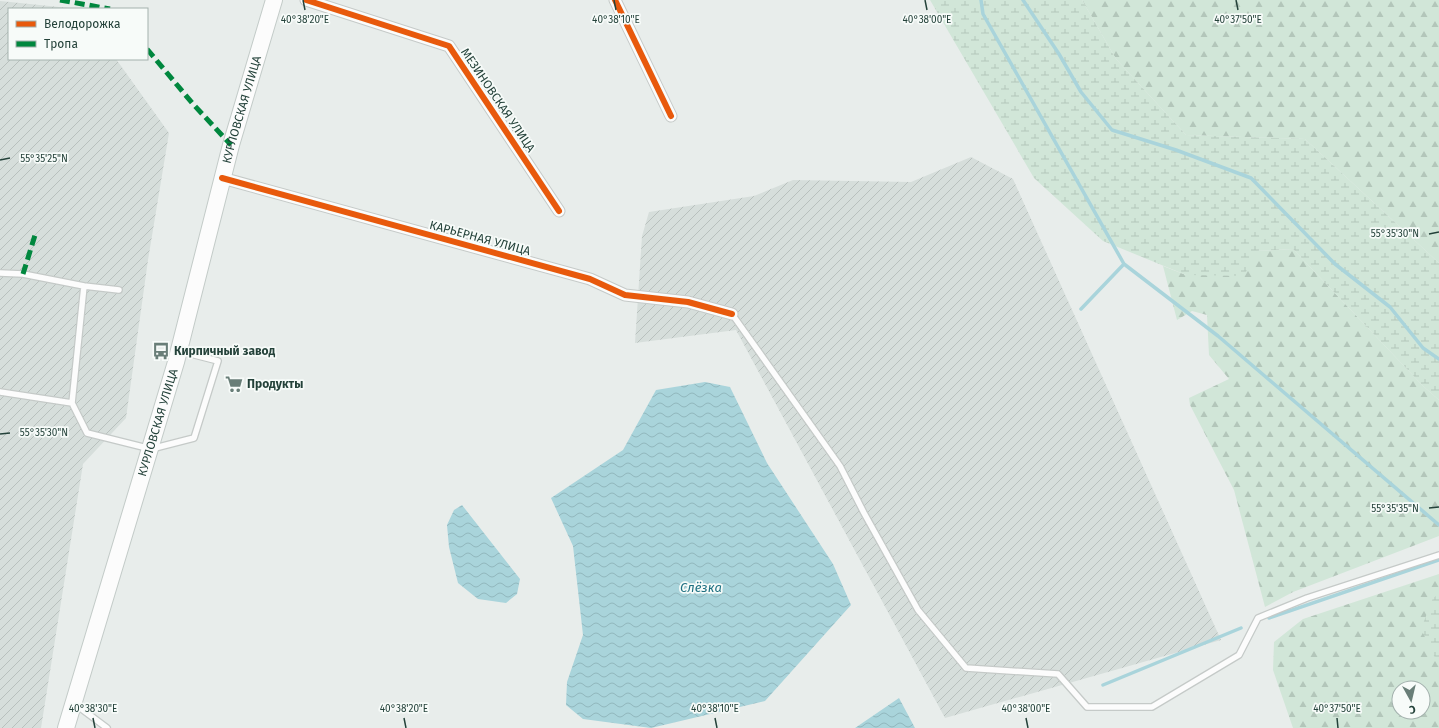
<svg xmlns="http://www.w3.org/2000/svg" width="1439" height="728" font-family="'Fira Sans',sans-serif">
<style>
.industrial{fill:url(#industrial-furrows)}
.forest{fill:url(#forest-firs);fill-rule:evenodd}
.wetland{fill:url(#wetland-marsh)}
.water{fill:url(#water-waves)}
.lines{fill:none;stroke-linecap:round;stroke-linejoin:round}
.stream{stroke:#a9d4db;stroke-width:3.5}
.lane-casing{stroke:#c5cac8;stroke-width:8}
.street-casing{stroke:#c5cac8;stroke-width:13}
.secondary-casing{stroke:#c3cbc8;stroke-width:18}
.lane{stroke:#fcfcfc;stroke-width:5.5}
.street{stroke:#fcfcfc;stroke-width:11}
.secondary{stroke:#fcfcfc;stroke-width:16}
.quiet{stroke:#00873e;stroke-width:5;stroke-dasharray:10 5;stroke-linecap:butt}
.cycleway-casing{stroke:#f7fbf9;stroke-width:8}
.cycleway{stroke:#e8590c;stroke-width:6}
.ticks{fill:none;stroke:#24423a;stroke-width:1.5}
.labels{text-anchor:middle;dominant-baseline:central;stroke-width:3.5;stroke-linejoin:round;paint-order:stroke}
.street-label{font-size:12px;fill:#24423a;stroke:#f7fbf9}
.poi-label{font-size:12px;font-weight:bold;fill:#24423a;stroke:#f7fbf9;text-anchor:start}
.water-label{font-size:13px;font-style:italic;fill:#1c6f80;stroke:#f7fbf9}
.ticks-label{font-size:10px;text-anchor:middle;fill:#24423a;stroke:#f7fbf9;stroke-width:3.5;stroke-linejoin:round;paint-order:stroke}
</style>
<defs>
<pattern id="industrial-furrows" width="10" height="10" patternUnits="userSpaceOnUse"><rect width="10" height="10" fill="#d6dedb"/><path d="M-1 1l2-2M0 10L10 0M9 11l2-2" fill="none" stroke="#b8c0bd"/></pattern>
<pattern id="forest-firs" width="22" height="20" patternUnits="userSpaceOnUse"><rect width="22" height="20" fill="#d1e6d8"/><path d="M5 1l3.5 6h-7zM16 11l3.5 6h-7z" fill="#b3c6ba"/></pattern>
<pattern id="wetland-marsh" width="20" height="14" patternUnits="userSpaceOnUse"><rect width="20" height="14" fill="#d1e6d8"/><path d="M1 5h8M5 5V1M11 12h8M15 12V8" fill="none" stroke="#b3c6ba"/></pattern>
<pattern id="water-waves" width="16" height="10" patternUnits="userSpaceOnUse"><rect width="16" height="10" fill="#a9d4db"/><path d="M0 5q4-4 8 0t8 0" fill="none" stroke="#91b7bd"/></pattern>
</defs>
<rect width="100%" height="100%" fill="#e8edeb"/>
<path class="industrial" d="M0 1 79 9H9V59H116L169 133 148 260 126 418 83 464 41 728H0Z
M971 157 1013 179 1221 640 945 718 736 330 635 343 642 236 649 212 754 196 793 180 911 182Z"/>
<path class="forest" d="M1082 0H1439V263L1305 139 1186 135 1116 59Z
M1293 249 1423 386 1439 400V536L1293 592 1265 607 1234 490 1190 405 1189 398 1229 379 1209 355 1207 315 1192 311 1177 320 1163 266 1186 275 1256 251Z
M1439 574V728H1293L1273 670 1274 642 1303 619ZM1399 688H1423V712H1399Z"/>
<path class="wetland" d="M930 0H1082L1116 59 1186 135 1305 139 1439 263V400L1423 386 1293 249 1256 251 1244 276 1186 275 1103 241 1034 178Z
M1439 594V666L1421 629 1433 598Z"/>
<path class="water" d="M705 382 730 387 767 463 833 564 851 605 765 701 651 728 583 719 566 705 567 682 583 635 573 546 551 498 623 450 656 390Z
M462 505 520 579 517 594 506 603 478 599 458 583 449 547 447 525 454 510Z
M899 698 915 728H855Z"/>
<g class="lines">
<path class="stream" d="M981 0 983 14 1124 264 1218 336 1439 525
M1023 0 1059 54 1081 92 1112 130 1176 150 1251 178 1335 264 1390 307 1423 348 1439 359
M1081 309 1124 264
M1269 618 1439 560
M1103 685 1241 628"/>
<g class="lane-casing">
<path id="lane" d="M0 273 23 274 84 286 72 403 87 433 151 449 194 438 218 361 179 351
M84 286 119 290
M732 314 840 466 864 513 918 610 966 668 1058 674 1087 707H1152L1239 655 1258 618 1307 598 1439 555
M0 392 72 403
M75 704 107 728"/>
</g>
<g class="street-casing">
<path id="street" d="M306 0 449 46 559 211
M615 0 671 116
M222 178 590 279 625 295 688 302 732 314"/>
</g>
<g class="secondary-casing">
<g id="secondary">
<path id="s1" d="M66 728 176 362 231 145 274 0"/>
</g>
</g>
<use href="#lane" class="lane"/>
<use href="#street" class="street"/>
<use href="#secondary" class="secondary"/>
<path class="quiet" d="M60 0 110 9
M147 49 193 104 231 145
M23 274 36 232"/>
<g class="cycleway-casing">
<path id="cycleway" d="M306 0 449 46 559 211
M615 0 671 116
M222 178 590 279 625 295 688 302 732 314"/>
</g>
<use href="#cycleway" class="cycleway"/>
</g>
<path class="ticks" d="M303 0 305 10M614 0 616 10M925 0 927 10M1236 0 1238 10M0 160 10 158M1429 234 1439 232M0 434 10 433M1429 508 1439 507M93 718 95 728M404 718 406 728M715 718 717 728M1026 718 1028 728M1337 718 1338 728"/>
<defs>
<g id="bus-bare" transform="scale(1.38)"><path d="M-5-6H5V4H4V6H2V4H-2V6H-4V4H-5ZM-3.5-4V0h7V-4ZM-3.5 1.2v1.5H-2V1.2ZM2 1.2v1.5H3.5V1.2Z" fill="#697e78" stroke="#f7fbf9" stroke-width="2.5" paint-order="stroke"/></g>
<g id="supermarket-bare" transform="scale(1.38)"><path d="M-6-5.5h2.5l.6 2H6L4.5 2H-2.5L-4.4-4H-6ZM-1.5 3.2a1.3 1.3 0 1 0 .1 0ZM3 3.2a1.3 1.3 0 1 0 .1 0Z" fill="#697e78" stroke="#f7fbf9" stroke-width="2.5" paint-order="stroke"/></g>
</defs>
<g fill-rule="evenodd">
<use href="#bus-bare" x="161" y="351"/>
<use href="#supermarket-bare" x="234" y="384"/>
</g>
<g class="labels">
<g class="street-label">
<text transform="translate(498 100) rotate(56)">МЕЗИНОВСКАЯ УЛИЦА</text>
<text stroke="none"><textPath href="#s1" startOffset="643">КУРЛОВСКАЯ УЛИЦА</textPath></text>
<text transform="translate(480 238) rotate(15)">КАРЬЕРНАЯ УЛИЦА</text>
<text stroke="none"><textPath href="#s1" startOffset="319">КУРЛОВСКАЯ УЛИЦА</textPath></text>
</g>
<g class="poi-label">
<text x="174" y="351">Кирпичный завод</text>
<text x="247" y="384">Продукты</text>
</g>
<g class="water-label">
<text x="701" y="587">Слёзка</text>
</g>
</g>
<g class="ticks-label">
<text x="305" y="23">40°38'20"E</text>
<text x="616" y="23">40°38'10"E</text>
<text x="927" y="23">40°38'00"E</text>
<text x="1238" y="23">40°37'50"E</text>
<text x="44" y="162">55°35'25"N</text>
<text x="1395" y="237">55°35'30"N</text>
<text x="44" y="436">55°35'30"N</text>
<text x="1395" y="512">55°35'35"N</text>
<text x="93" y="712">40°38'30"E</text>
<text x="404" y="712">40°38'20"E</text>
<text x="715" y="712">40°38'10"E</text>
<text x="1026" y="712">40°38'00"E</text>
<text x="1337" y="712">40°37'50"E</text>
</g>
<rect x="8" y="8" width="140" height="52" fill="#f7fbf9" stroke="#a3b1ad"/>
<rect x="16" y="21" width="20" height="6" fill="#e8590c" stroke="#a3b1ad"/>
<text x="44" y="28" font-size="12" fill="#24423a">Велодорожка</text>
<rect x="16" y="41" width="20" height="6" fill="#00873e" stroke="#a3b1ad"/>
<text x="44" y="48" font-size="12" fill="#24423a">Тропа</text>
<g transform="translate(1411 700) rotate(172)"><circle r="19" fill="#f7fbf9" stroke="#a3b1ad"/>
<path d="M0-3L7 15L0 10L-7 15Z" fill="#697e78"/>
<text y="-6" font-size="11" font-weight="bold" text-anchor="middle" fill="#24423a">С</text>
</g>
</svg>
